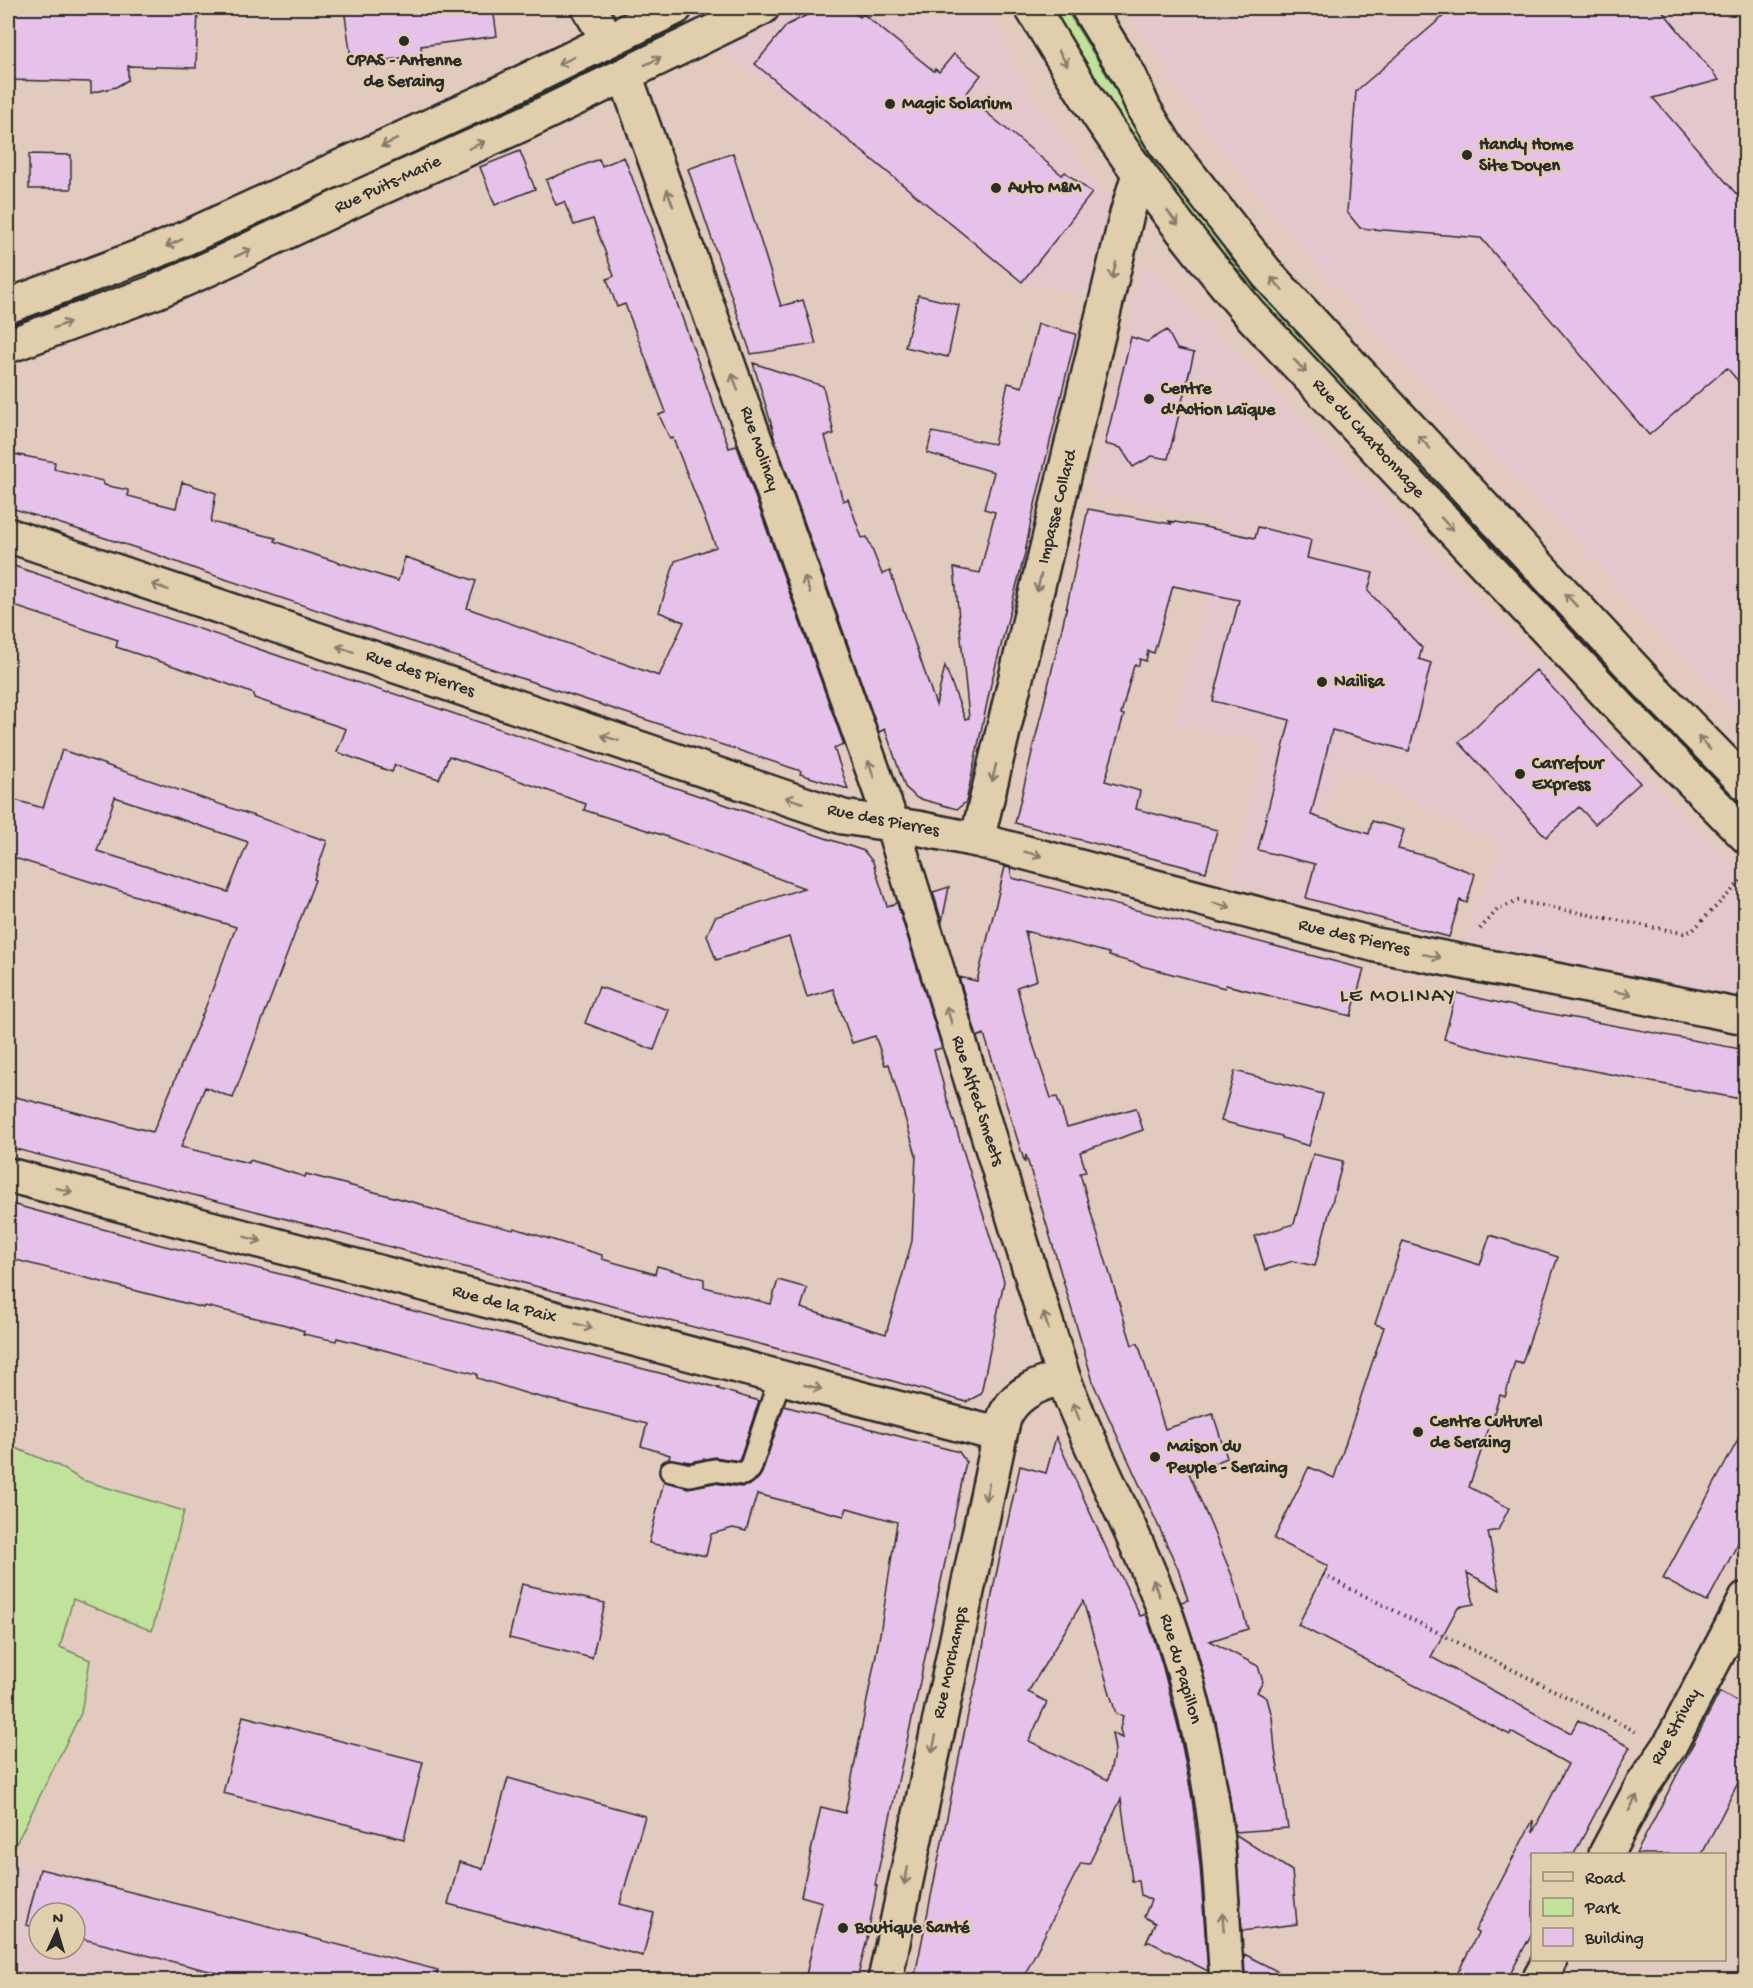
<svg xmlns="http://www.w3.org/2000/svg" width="1753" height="1988" font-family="'Gochi Hand',sans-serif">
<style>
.built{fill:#e3c7cc;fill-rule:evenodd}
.green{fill:#c1e29b;stroke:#768663;stroke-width:1.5}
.building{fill:#e6c1ea;stroke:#2b2b2b;stroke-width:1.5;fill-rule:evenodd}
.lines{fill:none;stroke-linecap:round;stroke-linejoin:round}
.service-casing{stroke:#2b2b2b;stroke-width:26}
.minor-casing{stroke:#2b2b2b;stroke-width:38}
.tertiary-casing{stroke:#2b2b2b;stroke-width:38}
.secondary-casing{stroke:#2b2b2b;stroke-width:38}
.path{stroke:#2b2b2b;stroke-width:4;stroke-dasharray:1.5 4.5;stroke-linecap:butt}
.service{stroke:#e0ceac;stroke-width:21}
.minor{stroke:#e0ceac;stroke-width:33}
.tertiary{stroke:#e0ceac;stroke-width:33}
.secondary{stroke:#e0ceac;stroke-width:33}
.oneway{stroke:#867c6c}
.poi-dot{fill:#2b2b2b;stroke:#e0ceac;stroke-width:2}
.labels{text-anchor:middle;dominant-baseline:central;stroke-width:4.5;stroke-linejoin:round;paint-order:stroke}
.poi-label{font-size:18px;font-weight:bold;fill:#2b2b2b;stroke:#e0ceac;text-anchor:start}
.street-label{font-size:18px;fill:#2b2b2b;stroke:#e0ceac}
.quarter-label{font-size:21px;letter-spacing:1.5px;fill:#2b2b2b;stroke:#e0ceac}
</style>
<rect width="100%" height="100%" fill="#e2cabf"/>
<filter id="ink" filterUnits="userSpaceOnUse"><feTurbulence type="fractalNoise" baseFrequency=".0167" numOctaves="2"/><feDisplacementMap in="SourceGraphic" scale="12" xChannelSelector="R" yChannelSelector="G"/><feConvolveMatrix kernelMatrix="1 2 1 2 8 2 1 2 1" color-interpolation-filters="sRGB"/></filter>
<g filter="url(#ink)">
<path class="built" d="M787 8H977L991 18 1008 40 1003 43 1035 99 1117 209 1096 297 1019 283 714 42Z
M1126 8H1745V722L1311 261 1205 129Z
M1144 260 1278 393 1567 691 1673 804 1745 876V1005L1460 949 1502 844 1463 830 1369 775 1337 767 1303 908 1232 880 1265 744 1173 724 1226 524 1089 490Z
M8 1861 40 1869 477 1980H8ZM39 1913H75V1949H39Z"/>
<path class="green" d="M1065 8 1129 111 1519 561 1507 572 1278 327 1189 220 1051 16Z
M1620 669 1745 799V822L1608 680Z
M8 1445 57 1465 82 1480 184 1511 152 1631 73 1599 60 1647 90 1660 81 1713 8 1860Z"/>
<path class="building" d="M8 8H198L196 68 128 66V80L116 87 91 93V82L8 80Z
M344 8H493L497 36 421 46 422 55 352 65Z
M826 8H847L860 17 863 14 934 71 935 69 939 72 954 54 981 75 966 94 970 97 969 98 1062 175 1065 172 1092 193 1022 282 755 64 787 25 809 14 823 12Z
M1453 8H1660L1719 80 1653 98 1746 205V390L1727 368 1649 435 1481 238 1360 228 1347 212 1356 91Z
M520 151 535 189 495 205 480 167Z
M733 153 781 306 803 300 816 344 751 354 688 169Z
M29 154 71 155V189H29Z
M624 157 653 231H651L729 448 737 446 844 745 834 748 848 789 800 774 801 771 481 665 201 571 155 554 8 507V453L55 462 54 469 103 481 104 485 128 490V496L176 508 182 482 216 493 211 522 276 538 275 541 296 549 398 581 405 557 476 581 467 608 659 676 684 622 659 612 675 561 716 547 673 438 670 439 659 415 666 412 625 304 617 307 607 279 614 276 593 219 574 225 564 202 556 205 546 180 599 159 602 166Z
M918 295 959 305 948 357 905 347Z
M1038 324 1076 334 1031 521 1025 553 991 684 966 802 957 809 917 798 905 787 885 729 879 732 773 434 774 433 753 363 823 386 834 434 825 436 843 501 848 499 862 538 867 537 882 574 890 571 936 705 945 666 965 719 969 718 954 568 980 573 995 512 984 509 994 472 927 453 932 432 994 444 1008 383 1022 387Z
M1167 330 1177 349 1194 353 1168 459 1152 456 1133 467 1121 448 1105 444 1131 337 1147 342Z
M1088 509 1171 524 1169 521 1205 527 1255 538 1258 527 1311 540 1307 558 1373 573 1368 591 1422 648 1419 659 1431 663 1409 751 1332 730 1311 815 1369 834 1372 821 1404 830 1398 849 1430 857 1475 874 1467 903 1460 900 1449 937 1306 898 1315 864 1258 850 1290 720 1213 701 1239 600 1173 586 1154 653 1148 651 1146 661 1140 659 1139 665H1134L1121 714 1124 715 1105 781 1140 791 1136 809 1217 830 1206 872 1015 823 1062 628Z
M8 564 388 693 389 692 440 709 864 851 873 862 887 906 897 903 942 1048 934 1050 947 1099 1004 1281 981 1394 966 1402 798 1354 531 1285 317 1227 8 1147V1095L153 1132 206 1006 236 927 8 856V798L43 808 62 750 327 841 314 879 315 880 233 1098 205 1087 181 1147 249 1163 250 1160 305 1177 306 1174 424 1205 425 1207 453 1215 513 1230 514 1228 602 1255V1259L655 1274 657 1266 704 1279V1287L771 1304 778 1280 807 1288 801 1308 886 1334 912 1241 916 1155 889 1064 885 1065 875 1036 852 1043 833 989 807 997 789 937 716 960 707 935 715 917 804 888 662 835 584 810 586 804 449 756 439 779 395 765 392 772 337 752 346 729 254 698V694L225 683 116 647 118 640 8 604ZM115 797 248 842 228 892 97 851Z
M1536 670 1640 783 1595 824 1579 807 1546 837 1459 742Z
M1005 867 1010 868 1012 878 1364 969 1351 1016 1226 985 1225 988 1138 965V964L1109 956V953L1025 931 1037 980 1017 987 1029 1032 1051 1098 1057 1097 1067 1127 1136 1108 1143 1130 1080 1152 1086 1172 1080 1173 1093 1220 1132 1345 1138 1343 1165 1429 1213 1414 1227 1458 1189 1473 1233 1578 1248 1629 1210 1641 1258 1666 1263 1682 1257 1692 1267 1698 1272 1717 1275 1750 1288 1828 1235 1832 1229 1792 1216 1722 1198 1653 1181 1602 1188 1600 1178 1569 1094 1385 1026 1155 1025 1163 984 1034 977 1037 959 977 977 981Z
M949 887 942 922 933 892Z
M599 987 669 1010 654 1050 585 1023Z
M1456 993 1531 1010 1746 1050V1100L1489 1051 1444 1039Z
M1235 1071 1323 1094 1309 1146 1282 1138V1136L1221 1121Z
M1313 1154 1343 1161 1315 1266 1293 1261 1265 1270 1255 1236 1294 1224Z
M8 1203 161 1245 317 1283 390 1305 719 1388 718 1389 759 1401 739 1461 715 1457 690 1462 669 1459 670 1455 641 1446 647 1424 528 1394 477 1378V1374L337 1338 336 1341 303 1334 304 1331 286 1325 205 1306 204 1308 8 1258Z
M1490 1235 1558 1257 1522 1363 1515 1361 1505 1397 1500 1395 1469 1487 1509 1508 1498 1530 1488 1532 1500 1590 1467 1573 1474 1604 1458 1607 1431 1657 1571 1733 1578 1720 1630 1747 1574 1854H1533V1931L1507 1980H1454L1478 1933 1475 1931 1533 1820V1832L1568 1764 1511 1732 1510 1735 1298 1625 1328 1566 1274 1539 1309 1467 1334 1478 1384 1327 1375 1324 1403 1241 1480 1265Z
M784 1406 959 1452 966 1462 915 1705 875 1885 877 1886 867 1939 857 1980H805L822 1902 801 1896 821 1807 845 1813 880 1634 897 1522 847 1508 844 1516 757 1494 746 1531 733 1528 711 1534 706 1556 649 1543 664 1481 688 1488 714 1483 741 1487 750 1485 758 1479 762 1473Z
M1746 1425V1528L1707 1602 1663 1579Z
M1056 1437 1112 1561 1122 1578 1140 1616 1146 1614 1162 1664 1179 1730 1192 1798 1200 1866 1208 1971 1150 1942 1146 1943 1155 1923 1144 1917 1151 1900 1141 1895 1139 1881H1132L1121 1799 1089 1864 1081 1863 1022 1980H914L968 1714 979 1671 994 1584 1020 1466 1046 1473ZM1083 1601 1116 1714 1123 1716 1120 1729 1122 1738 1112 1733 1115 1750 1108 1780 1029 1741 1047 1702 1028 1692Z
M522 1584 605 1603 592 1658 509 1638Z
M1720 1692 1746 1707V1767L1702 1854H1636Z
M243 1716 423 1762 404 1839 223 1793Z
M508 1778 645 1816 620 1904 654 1913 643 1956 448 1904 459 1862 483 1869Z
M1235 1834 1292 1871 1297 1924 1242 1931Z
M40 1869 438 1970 436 1980H245L75 1937V1913H39V1928L26 1925Z
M1244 1954 1294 1980H1245Z"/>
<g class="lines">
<g class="service-casing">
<path id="service" d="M671 1471 690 1475 714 1470 743 1474 750 1469 780 1378"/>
</g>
<g class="minor-casing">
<path id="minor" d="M589 8 608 40
M625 75 892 824 1063 1377C1093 1458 1136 1533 1166 1615 1186 1672 1201 1734 1211 1795 1221 1856 1222 1919 1227 1980
M8 535 843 817 917 828 977 840 1376 945 1746 1017
M977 840 1127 214 1139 174
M8 1175 1000 1435
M1606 1854 1642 1786 1669 1747 1746 1599
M885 1980 1000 1435C1002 1428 1003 1418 1007 1412 1019 1391 1041 1384 1063 1377
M1539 1980 1550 1960"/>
</g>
<g class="tertiary-casing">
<path id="tertiary" d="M8 306 166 247 482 102 675 8
M8 346 155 292 208 269 360 197 525 123 762 8"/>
</g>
<g class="secondary-casing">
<path id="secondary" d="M1032 8C1056 47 1079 87 1105 125 1150 191 1199 253 1250 314L1627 715 1746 836
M1088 8 1129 75 1144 109 1165 144 1268 275 1647 683 1746 784"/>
</g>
<path class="path" d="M988 8 997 13
M797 15 810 8
M1480 929 1498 909 1518 901 1683 933 1692 931 1746 876
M1323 1575 1637 1732"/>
<use href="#service" class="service"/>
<use href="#minor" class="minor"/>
<use href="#tertiary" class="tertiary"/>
<use href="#secondary" class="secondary"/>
</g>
<defs><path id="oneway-shaft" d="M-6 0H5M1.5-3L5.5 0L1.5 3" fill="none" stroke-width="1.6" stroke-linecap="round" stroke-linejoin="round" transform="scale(1.5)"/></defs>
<g class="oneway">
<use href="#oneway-shaft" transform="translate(1063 58) rotate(59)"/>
<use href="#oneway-shaft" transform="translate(566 61) rotate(154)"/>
<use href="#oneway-shaft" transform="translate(653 61) rotate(-26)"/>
<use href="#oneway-shaft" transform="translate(389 143) rotate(155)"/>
<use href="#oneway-shaft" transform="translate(477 145) rotate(-24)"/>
<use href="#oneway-shaft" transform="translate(670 198) rotate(-110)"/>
<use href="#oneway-shaft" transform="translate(1173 218) rotate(52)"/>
<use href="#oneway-shaft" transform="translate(174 243) rotate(156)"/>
<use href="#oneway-shaft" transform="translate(243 253) rotate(-25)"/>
<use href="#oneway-shaft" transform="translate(1114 271) rotate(103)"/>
<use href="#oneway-shaft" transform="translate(1277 284) rotate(-132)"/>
<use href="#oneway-shaft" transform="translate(62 325) rotate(-21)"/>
<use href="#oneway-shaft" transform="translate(1300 366) rotate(47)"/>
<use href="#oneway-shaft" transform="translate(735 382) rotate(-109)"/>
<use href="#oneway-shaft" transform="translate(1424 442) rotate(-133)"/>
<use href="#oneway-shaft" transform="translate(1447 524) rotate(47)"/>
<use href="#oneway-shaft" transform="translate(1039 583) rotate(103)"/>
<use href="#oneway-shaft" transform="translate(807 585) rotate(-110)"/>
<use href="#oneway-shaft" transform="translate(160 587) rotate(-161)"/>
<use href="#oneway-shaft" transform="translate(1571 600) rotate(-133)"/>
<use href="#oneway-shaft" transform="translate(345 649) rotate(-161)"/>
<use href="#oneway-shaft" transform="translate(610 738) rotate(-161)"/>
<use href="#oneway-shaft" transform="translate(1704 743) rotate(-133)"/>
<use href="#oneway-shaft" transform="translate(871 769) rotate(-109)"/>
<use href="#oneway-shaft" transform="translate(994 773) rotate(103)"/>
<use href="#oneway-shaft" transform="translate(794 800) rotate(-162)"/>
<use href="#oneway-shaft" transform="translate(1033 854) rotate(15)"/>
<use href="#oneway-shaft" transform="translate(1222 905) rotate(15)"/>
<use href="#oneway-shaft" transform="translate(1432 956) rotate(12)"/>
<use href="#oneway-shaft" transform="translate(1623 993) rotate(11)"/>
<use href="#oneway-shaft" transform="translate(949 1015) rotate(-107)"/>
<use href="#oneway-shaft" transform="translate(64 1190) rotate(15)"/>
<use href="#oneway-shaft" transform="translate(253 1239) rotate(15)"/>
<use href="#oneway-shaft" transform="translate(1046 1321) rotate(-107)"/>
<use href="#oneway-shaft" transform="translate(584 1326) rotate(15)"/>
<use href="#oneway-shaft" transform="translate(813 1387) rotate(14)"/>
<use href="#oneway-shaft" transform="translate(1076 1411) rotate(-111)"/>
<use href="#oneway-shaft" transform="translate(987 1492) rotate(102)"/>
<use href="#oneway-shaft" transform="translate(1156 1588) rotate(-110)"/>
<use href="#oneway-shaft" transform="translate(934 1744) rotate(102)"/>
<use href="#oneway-shaft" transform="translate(1633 1803) rotate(-62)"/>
<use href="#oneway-shaft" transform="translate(906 1876) rotate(102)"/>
<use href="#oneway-shaft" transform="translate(1223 1922) rotate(-95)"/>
</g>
</g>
<g class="poi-dot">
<circle cx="404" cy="41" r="6"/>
<circle cx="890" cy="104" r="6"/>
<circle cx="1467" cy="155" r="6"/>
<circle cx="996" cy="188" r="6"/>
<circle cx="1149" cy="399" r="6"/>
<circle cx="1322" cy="682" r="6"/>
<circle cx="1520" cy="774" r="6"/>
<circle cx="1418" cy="1432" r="6"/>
<circle cx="1155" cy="1457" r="6"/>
<circle cx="843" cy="1928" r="6"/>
</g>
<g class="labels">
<g class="poi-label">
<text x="404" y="61" text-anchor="middle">CPAS - Antenne<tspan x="404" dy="21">de Seraing</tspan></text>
<text x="902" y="104">Magic Solarium</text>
<text x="1479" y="145">Handy Home<tspan x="1479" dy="21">Site Doyen</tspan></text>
<text x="1008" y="188">Auto M&amp;M</text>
<text x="1161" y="389">Centre<tspan x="1161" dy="21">d'Action Laïque</tspan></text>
<text x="1334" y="682">Nailisa</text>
<text x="1532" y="764">Carrefour<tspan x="1532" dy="21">Express</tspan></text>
<text x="1430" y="1422">Centre Culturel<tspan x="1430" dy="21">de Seraing</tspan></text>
<text x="1167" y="1447">Maison du<tspan x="1167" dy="21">Peuple - Seraing</tspan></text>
<text x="855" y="1928">Boutique Santé</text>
</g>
<g class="street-label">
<text transform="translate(388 185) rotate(-25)">Rue Puits-Marie</text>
<text transform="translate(1368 439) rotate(47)">Rue du Charbonnage</text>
<text transform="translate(759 449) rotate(71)">Rue Molinay</text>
<text transform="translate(1058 507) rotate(-76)">Impasse Collard</text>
<text transform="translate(420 674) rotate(19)">Rue des Pierres</text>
<text transform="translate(883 821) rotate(11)">Rue des Pierres</text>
<text transform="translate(1354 938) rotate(13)">Rue des Pierres</text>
<text transform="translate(977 1101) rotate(72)">Rue Alfred Smeets</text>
<text transform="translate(504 1305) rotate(15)">Rue de la Paix</text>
<text transform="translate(951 1663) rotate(-78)">Rue Morchamps</text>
<text transform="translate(1180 1669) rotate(74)">Rue du Papillon</text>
<text transform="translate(1676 1727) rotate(-61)">Rue Strivay</text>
</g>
<g class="quarter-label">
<text x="1398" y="997">LE MOLINAY</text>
</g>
</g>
<rect width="1753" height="1988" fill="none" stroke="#e0ceac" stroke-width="30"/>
<rect x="15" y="15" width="1723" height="1958" fill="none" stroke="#2b2b2b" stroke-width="2" filter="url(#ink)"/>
<rect x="1531" y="1853" width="195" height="108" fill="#e0ceac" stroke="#988d78" stroke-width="1.5"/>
<rect x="1543" y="1872" width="30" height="9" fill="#e0ceac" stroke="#988d78" stroke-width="1.5"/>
<text x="1585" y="1883" font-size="18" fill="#2b2b2b">Road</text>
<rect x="1543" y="1898" width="30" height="18" fill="#c1e29b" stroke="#988d78" stroke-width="1.5"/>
<text x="1585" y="1913" font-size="18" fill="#2b2b2b">Park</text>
<rect x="1543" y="1928" width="30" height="18" fill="#e6c1ea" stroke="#988d78" stroke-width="1.5"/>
<text x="1585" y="1943" font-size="18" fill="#2b2b2b">Building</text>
<g transform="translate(57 1931) rotate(4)"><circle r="28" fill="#e0ceac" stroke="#988d78" stroke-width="1.5"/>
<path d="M0-4.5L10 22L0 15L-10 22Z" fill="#2b2b2b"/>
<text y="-9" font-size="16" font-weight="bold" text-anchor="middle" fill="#2b2b2b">N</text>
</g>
</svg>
